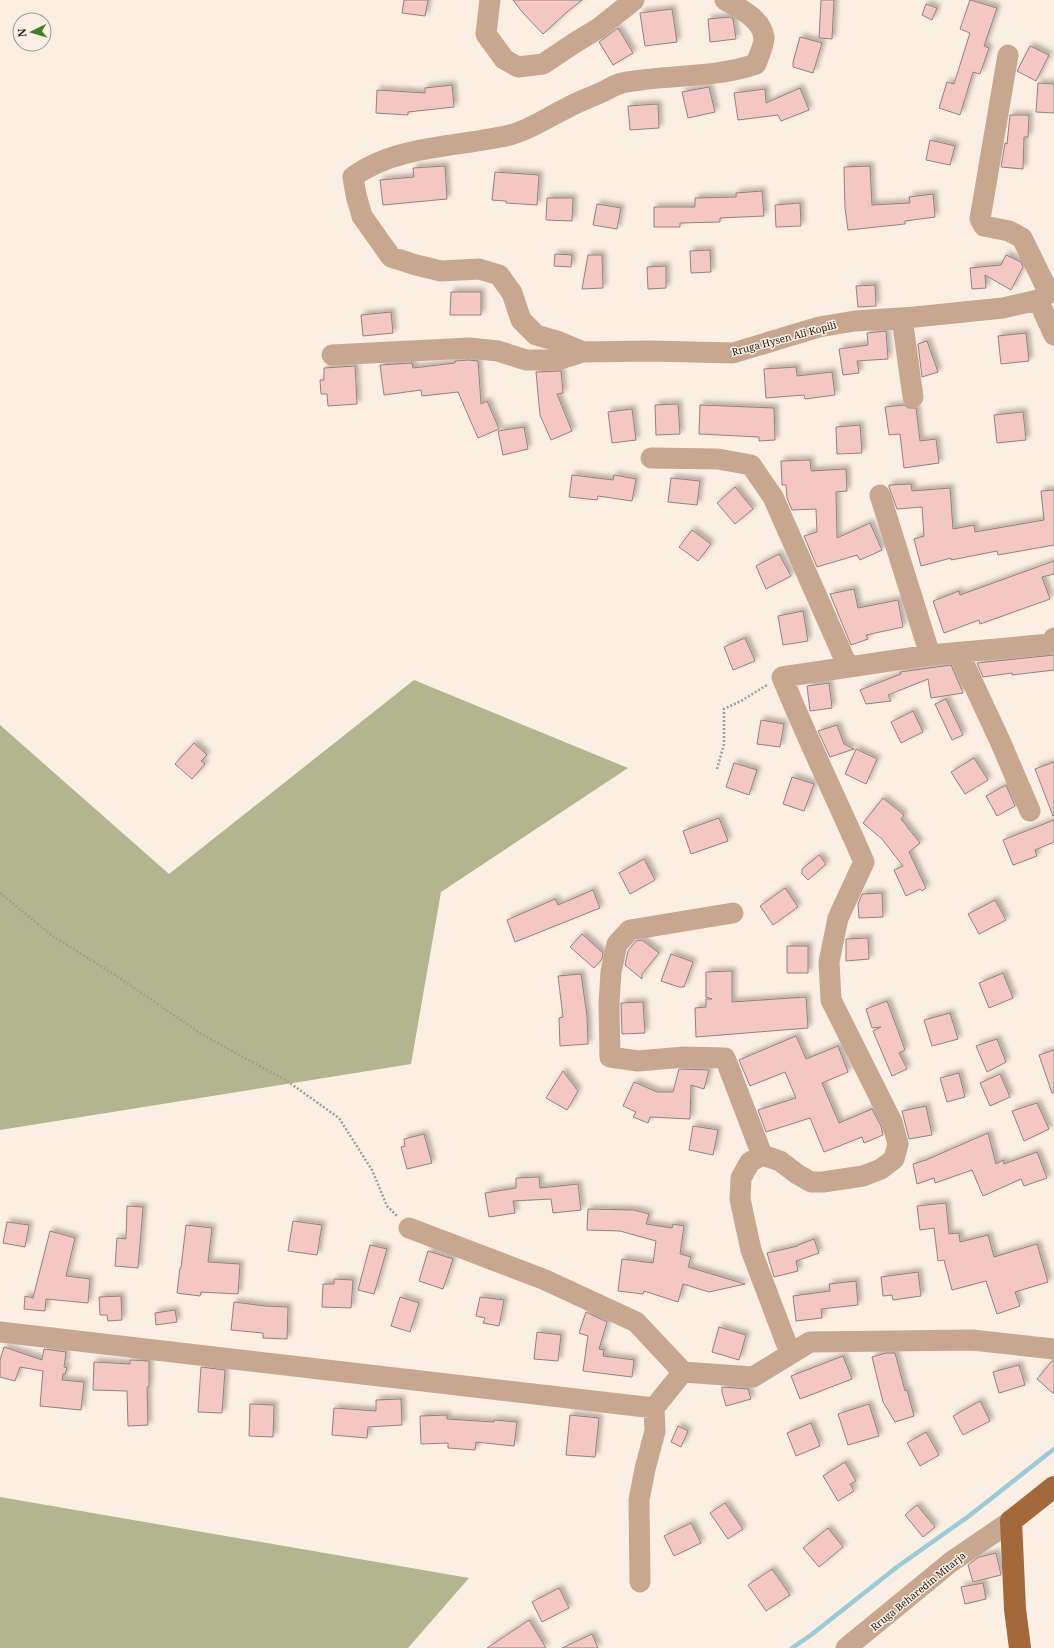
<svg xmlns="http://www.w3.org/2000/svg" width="1054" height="1648" font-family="'Noto Serif',serif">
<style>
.forest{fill:#b3b58e}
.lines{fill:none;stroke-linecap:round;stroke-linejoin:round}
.stream{stroke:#9bcad8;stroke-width:4.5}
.building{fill:#f5c7c3;stroke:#938280;filter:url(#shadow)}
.path{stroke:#a59b93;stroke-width:2.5;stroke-dasharray:2 2;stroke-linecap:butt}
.minor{stroke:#c8a790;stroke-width:21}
.major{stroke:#a3693b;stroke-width:22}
.labels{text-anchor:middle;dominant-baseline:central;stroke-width:3;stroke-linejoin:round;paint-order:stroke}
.street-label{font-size:10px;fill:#201c18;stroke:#fbeee3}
</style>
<defs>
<filter id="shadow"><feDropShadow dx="3.5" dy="-3.5" stdDeviation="2" flood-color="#0004"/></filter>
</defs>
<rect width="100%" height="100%" fill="#fbeee3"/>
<path class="forest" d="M414 680 628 768 441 892 411 1064 0 1130V725L169 874Z
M0 1497 469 1578 408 1648H0Z"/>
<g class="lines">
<path class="stream" d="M792 1648 811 1635 897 1567 969 1516 1054 1449"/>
</g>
<path class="building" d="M404 0H428L425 16 402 13Z
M513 0H582L567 12 543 34 523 13Z
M821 0H834L832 39 819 38Z
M970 0 997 8 984 46 989 48 980 74 973 72 960 115 939 108 947 82 954 84 970 33 960 29Z
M926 4 937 8 932 20 922 15Z
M672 9 677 42 645 46 640 13Z
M730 17 733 19 736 39 710 42 708 19Z
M618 28 633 53 613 65 599 42Z
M800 37 822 43 813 73 793 67V62Z
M1030 46 1049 55 1036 81 1017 71Z
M1038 83 1054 84V113L1036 112Z
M452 85 454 107 408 112V115L376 113 377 90 425 93V88Z
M709 87 715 112 688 118 682 92Z
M800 88 809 110 781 121 778 115 738 120 734 93 765 89 766 103Z
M658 104 659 128 630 130 628 106Z
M1010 115H1029L1028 137H1024L1023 169 1001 167 1005 143 1007 144Z
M930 140 955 146 950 165 926 160Z
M445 166 447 199 383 205 380 180 414 177 413 168Z
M870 166 872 205 910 203 909 197 933 194 935 217 905 221V224L848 230 845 208 844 167Z
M495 172 539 175 537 205 506 203V201L492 200Z
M762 191 764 216 720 218V222L680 223V227H654V207H695V198L736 197V193Z
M547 198H573L572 221 546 220Z
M800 203 801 226 776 227 775 205Z
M597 204 621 208 617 229 593 225Z
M710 250 711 272 691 273 690 251Z
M555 254 572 255 571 267 554 266Z
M588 255H602L603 288 582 289Z
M1006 255 1021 262 1023 267 1011 290 985 275 986 288 972 289 970 268 1001 265Z
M666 266V288L648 289 647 267Z
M875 285 876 306 858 307 856 286Z
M451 292H481V315H450Z
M391 312 393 333 363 336 361 315Z
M886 331 888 359 857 361 859 373 843 375 839 349 868 345 867 333Z
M1026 333 1029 361 1001 364 998 336Z
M927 341 938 372 922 377 918 344Z
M469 360 478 361 481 404 487 401 499 429 478 438 458 392 422 396 421 390 384 395 380 365 412 363 413 368 455 363V361Z
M355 366 357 404 328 406 327 394H321L320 380H324V368Z
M796 367 797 376 832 372 835 395 805 399 804 395 766 398 764 369Z
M561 371 563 393 557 394 572 431 551 440 540 415 536 372Z
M678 404 680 434 656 435 655 405Z
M700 405 774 408 775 440 759 441V437L699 434Z
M904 405 909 408H916L920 441 936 439 939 463 904 468 900 434 889 435 885 407Z
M632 409 636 440 612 443 608 412Z
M1023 412 1026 440 997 443 994 415Z
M860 425 862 453 837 454 836 427Z
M524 427 528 449 503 455 498 431Z
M810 460 811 471 846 469 847 491 836 492 837 538 870 523 882 550 860 560 857 555 817 567 804 536 817 532 816 509 792 510 787 498 786 485H782L781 461Z
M572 475 613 480 614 475 636 479 632 501 598 496 597 500 569 497Z
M671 478 700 481 697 505 668 502Z
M911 484 912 491 950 488 953 529 974 525 975 532 1044 520 1041 491 1054 490V545L998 555 997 551 951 560V558L921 566 914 539 924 536 922 507 897 509 889 487V485Z
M735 487 753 509 735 524 717 503Z
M692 530 711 544 698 561 679 547Z
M779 554 791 576 766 589 756 566Z
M1054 561V574L1042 577 1050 599 980 624 979 620 944 633 933 601 959 591 960 595Z
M854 589 858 608 898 600 903 627 866 635 868 639 851 645 830 594Z
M803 611 808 641 783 645 778 616Z
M745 638 755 661 733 670 724 647Z
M1054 655V670L1012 675V673L983 677 977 663Z
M951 665 963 693 931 698 928 679 888 695 891 701 866 704 860 690 901 674 900 672Z
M829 683 832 708 810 711 807 686Z
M946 699 963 735 952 740 935 704Z
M913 711 923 732 901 743 891 722Z
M761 720 784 724 780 747 757 744Z
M837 725 844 744 854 749 830 757 818 731Z
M194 743 207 755 201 761 205 764 192 779 175 764Z
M856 749 877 759 866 784 845 774Z
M974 758 988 780 965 794 951 772Z
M1054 762V815L1053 816 1035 769Z
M734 763 757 770 749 795 726 787Z
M792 777 814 784 804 811 783 804Z
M1006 785 1015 806 997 816 986 796Z
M883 798 904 815 901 819 920 843 909 852 926 888 922 891 920 889 906 896 894 870 903 866 882 839 863 823Z
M719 818 728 841 691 854 683 831Z
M1054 820V842L1035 850 1037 856 1013 865 1003 840Z
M819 855 826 864 808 880 802 874V869Z
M644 859 655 880 630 894 619 873Z
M785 888 798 907 773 925 760 906Z
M593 890 600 908 515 942 507 920 555 899 558 905Z
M882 893 883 917 859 918 858 904 862 894Z
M995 900 1006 920 979 934 968 914Z
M582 934 603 953 602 959 594 968 570 947Z
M868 938 869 959 846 961V939Z
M642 940 659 953 642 974V979L625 965 628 951 636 941Z
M787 946H808V973H787Z
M671 954 693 962 684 987H679L661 981Z
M732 971V1002L806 997 808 1028 696 1037 695 1008 706 1007V999H712L706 997V972Z
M1003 973 1013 998 989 1008 979 983Z
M581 974 587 1016 588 1044 560 1046 559 1018 563 1017 558 976Z
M887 1001 905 1050 899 1053 907 1069 892 1076 873 1031 881 1027 872 1028 866 1009Z
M643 1002 645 1033 622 1034 621 1003Z
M950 1013 958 1039 932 1046 924 1020Z
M796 1036 806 1059 838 1046 848 1072 822 1083 839 1123 872 1109 881 1126 883 1135 864 1143 862 1137 824 1152 810 1118 766 1132 758 1110 796 1098 785 1072 750 1086 739 1060Z
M997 1039 1006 1062 987 1072 976 1046Z
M1054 1050V1093H1052L1039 1055Z
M679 1069 709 1070 704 1089 691 1085 690 1119 650 1117 648 1123 633 1117 636 1112 623 1106 634 1082 657 1092H673Z
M563 1071 578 1091 567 1110 546 1098Z
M959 1073 965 1097 947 1102 940 1078Z
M1000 1074 1010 1097 990 1106 980 1083Z
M1037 1103 1049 1129 1024 1141 1012 1111Z
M926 1106 932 1135 909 1139 902 1111Z
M693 1126 718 1130 713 1155 689 1150Z
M988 1133 996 1164 1003 1160 1004 1164 1037 1152 1047 1178 1024 1186 1021 1179 983 1196 972 1170 935 1183 934 1178 917 1184 913 1164 926 1160Z
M424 1134 432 1163 407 1169 401 1147 405 1146 404 1139Z
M539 1177 540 1188 578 1184 581 1210 553 1213 551 1199 513 1201 515 1213 489 1217 485 1193 516 1188V1178Z
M946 1203 949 1234 959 1233 960 1242 988 1235 994 1257 1037 1244 1048 1282 1015 1292 1020 1306 997 1314 986 1281 952 1290 944 1260 938 1261 934 1228 920 1230 917 1206Z
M127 1206 143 1207 138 1268 115 1266 117 1238 126 1239Z
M588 1209 634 1210 649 1214 646 1224 672 1228 673 1224 684 1226 680 1254 691 1257 688 1267 745 1284 709 1292 683 1284 678 1302 644 1291 643 1294 618 1291 622 1259 653 1263 656 1241 620 1231 587 1230Z
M293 1221 322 1225 317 1255 288 1251Z
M7 1222 29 1225 25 1247 3 1243Z
M186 1225 212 1228 208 1262 240 1264 238 1294 201 1292 200 1296 177 1293 180 1268H181Z
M50 1231 75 1238 66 1276 90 1279 88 1303 46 1299 45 1311 24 1309 25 1296 33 1298Z
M814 1239 819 1253 796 1261 798 1271 774 1277 767 1253 798 1246V1245Z
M370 1245 387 1249 374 1294 358 1290Z
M428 1251 453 1259 443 1289 419 1281Z
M918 1272 921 1296 893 1300 892 1295 883 1296 881 1277Z
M334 1279 353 1280 351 1308 322 1307 323 1284H334Z
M856 1281 858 1305 821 1309 822 1318 796 1321 793 1296 830 1291 829 1284Z
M121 1296 122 1320 108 1321 107 1315H100L99 1297Z
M400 1297 419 1303 410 1332 391 1326Z
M480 1297 504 1300 499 1326 483 1323 485 1318 476 1316Z
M234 1302 265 1306 288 1307 287 1339 263 1338V1333L231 1330Z
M175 1310 177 1322 156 1325 155 1313Z
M586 1312 607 1322 599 1349 604 1350 603 1356 634 1360 632 1377 583 1371 588 1336 579 1333Z
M719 1327 746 1335 739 1360 712 1352Z
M537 1332 561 1335 558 1361 534 1359Z
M4 1347 42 1360 44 1349 66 1352 64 1367 67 1368 65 1374H63L62 1380 84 1382 81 1410 40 1406 43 1371 20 1367 15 1381 0 1377V1360Z
M886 1353H895L905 1391 907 1390 914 1416 895 1422 883 1402 872 1357Z
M843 1356 852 1379 800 1399 791 1376Z
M130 1360 149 1361V1387H147L148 1425 128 1426 127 1391 93 1390 94 1362 130 1364Z
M1052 1361H1054V1394L1037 1379Z
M1019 1365 1025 1385 999 1393 993 1372Z
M201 1367 225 1370 222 1413 198 1412Z
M722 1387 748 1389 751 1399 726 1406 722 1392Z
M401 1399 402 1425 368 1427 367 1438 332 1435 334 1408 376 1411V1400Z
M980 1401 990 1421 963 1435 953 1416Z
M250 1404 274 1405 273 1437 249 1436Z
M869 1404 879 1436 848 1445 838 1414Z
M447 1415V1419L494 1422V1420L517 1422 514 1446 476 1442 475 1450 448 1448V1443L421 1444 420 1416Z
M570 1415 599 1418 595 1457 566 1455Z
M811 1423 820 1446 796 1456 787 1433Z
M678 1426 688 1431 681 1447 671 1442Z
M926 1432 939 1455 920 1466 907 1443Z
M845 1462 856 1481 850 1484 854 1491 838 1501 823 1476Z
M725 1503 743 1529 728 1539 710 1513Z
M917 1505 935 1527 923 1537 905 1515Z
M691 1523 701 1543 674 1556 664 1536Z
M828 1528 843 1547 819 1567 803 1548Z
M996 1553 1001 1575 973 1582 968 1565 979 1557Z
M772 1569 790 1595 766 1611 748 1585Z
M983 1583 986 1599 965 1604 961 1587Z
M559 1588 569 1608 542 1622 532 1602Z
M529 1620 546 1648H487Z
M592 1634 598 1648H562Z"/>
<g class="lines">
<path class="path" d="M717 769 724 744V709L741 701 767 685
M0 893 54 937 115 975 203 1035 287 1081 339 1118 372 1170 387 1206 397 1216"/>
<path class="minor" d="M490 0 486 34 504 59 518 67 543 64 576 42 599 28 634 0
M1008 55 980 219 984 226 1009 231 1022 238 1049 293
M1038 300 1054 335
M902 318 913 397
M583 352 557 341 536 335 521 320 512 293 499 275 479 269 441 271 416 265 391 257 362 216 356 195 353 177C395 145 460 147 510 135 530 130 548 117 567 108 577 102 589 98 600 93 607 90 614 85 622 83 666 74 713 79 756 64 758 58 765 43 764 37 761 18 740 9 725 0
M332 355 469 348 498 351 526 360H557L583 352 651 351 733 353 819 327 855 321 915 317 1003 308 1038 300 1049 293 1054 292
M651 458 718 459 751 465 773 497 848 667
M880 495 930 655
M959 653 1000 741 1030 811
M733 913 630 930 617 944 611 972 609 1003 610 1057 638 1061 684 1057 725 1058 762 1155
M409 1228 543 1279 636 1322 683 1372
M0 1332 654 1408
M790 1353 751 1250 740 1199 741 1178 750 1162 762 1155 780 1161 797 1174 811 1182H823L863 1176 881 1169 894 1159 898 1144 892 1122 831 1000 829 962 838 918 864 862C837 800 807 739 782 677L930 655 1050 644 1054 638
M640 1582 639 1500 645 1469 655 1431 654 1408 683 1372 753 1377 810 1342 972 1340 1054 1349
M846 1648 951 1562 1011 1521"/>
<path class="major" d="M1020 1648 1015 1609 1011 1521 1054 1487"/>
</g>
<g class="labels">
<g class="street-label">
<text transform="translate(784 338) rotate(-15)">Rruga Hysen Ali Kopili</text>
<text transform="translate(918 1591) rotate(-39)">Rruga Beharedin Mitarja</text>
</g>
</g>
<g transform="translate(32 32) rotate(265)"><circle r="19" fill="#fbeee3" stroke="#a39a92"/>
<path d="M0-3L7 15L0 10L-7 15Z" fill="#3f8225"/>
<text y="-6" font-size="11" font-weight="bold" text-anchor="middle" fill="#201c18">N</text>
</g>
</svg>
